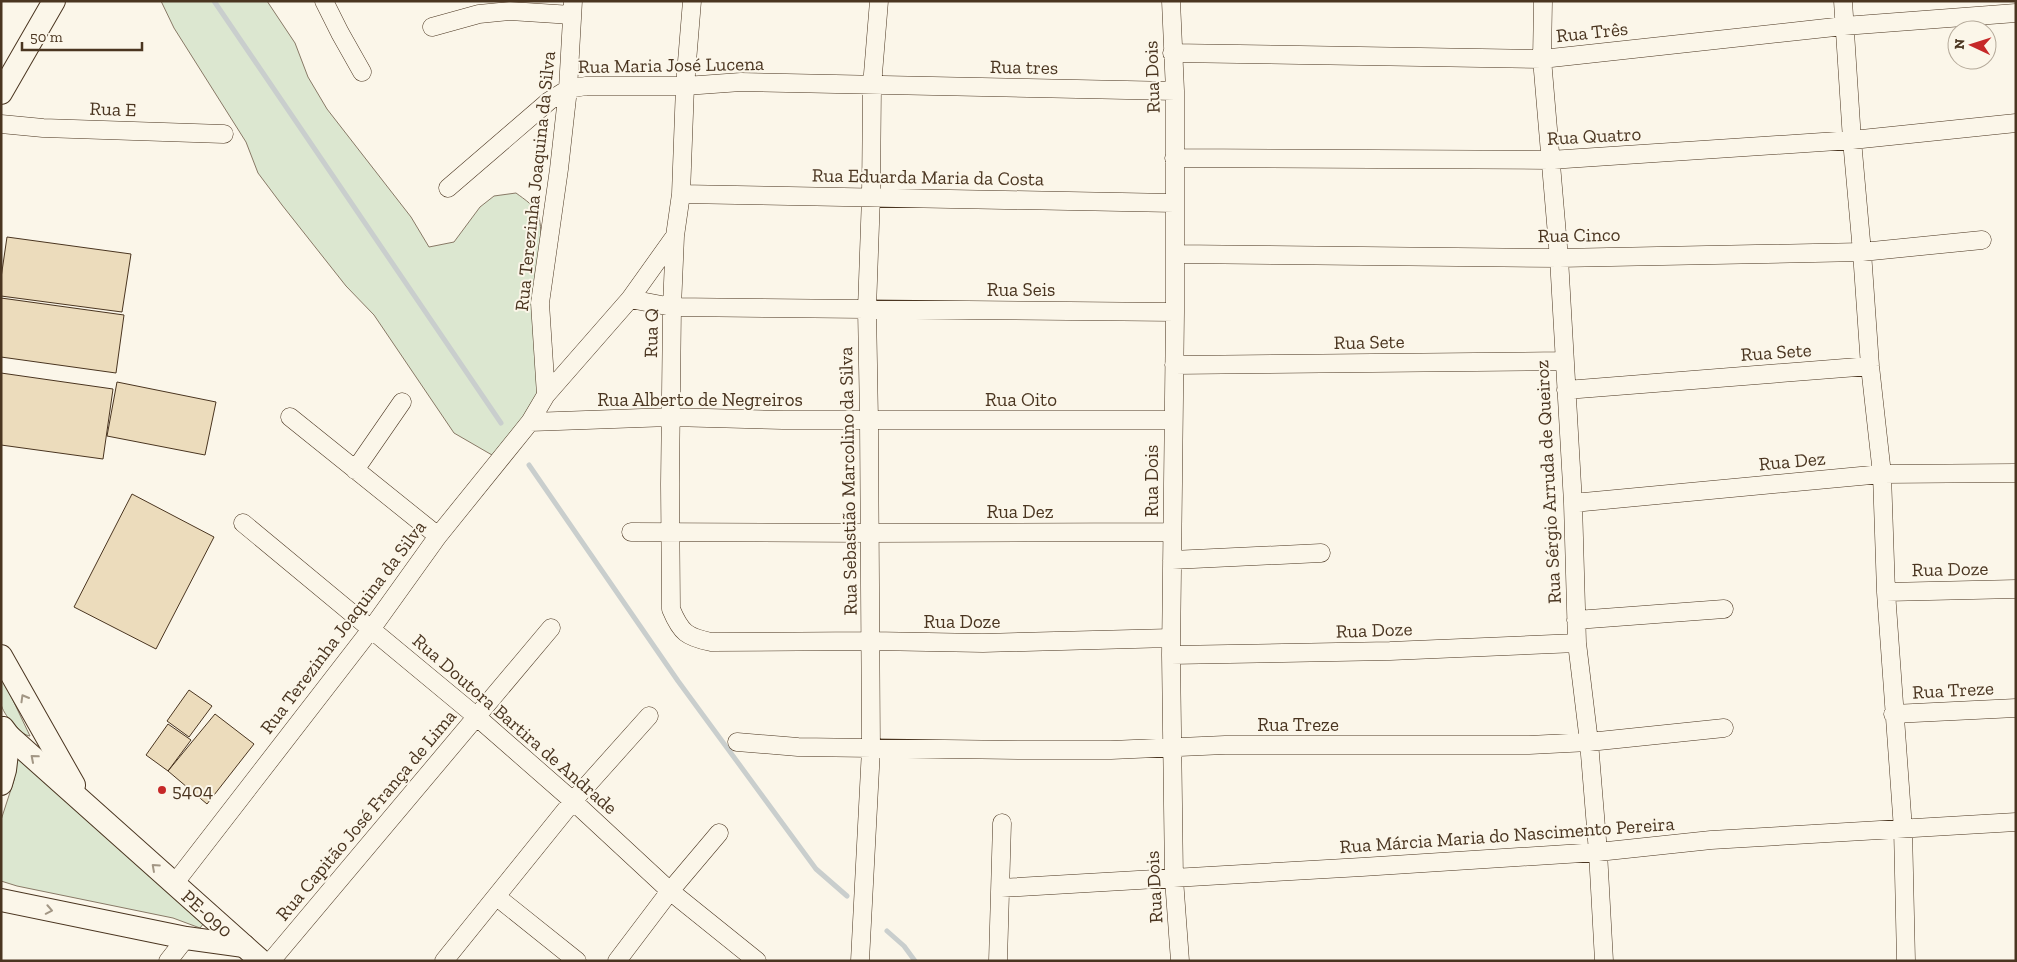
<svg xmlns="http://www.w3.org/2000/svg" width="2017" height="962" font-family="'Zilla Slab',serif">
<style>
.green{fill:#dce7d0;stroke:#887966}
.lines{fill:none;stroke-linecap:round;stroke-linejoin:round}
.stream{stroke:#c9cecd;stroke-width:5}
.building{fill:#ecdcbc;stroke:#4a3520}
.minor-casing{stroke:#4a3520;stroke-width:19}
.major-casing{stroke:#4a3520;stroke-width:24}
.minor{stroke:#fbf6e9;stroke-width:18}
.major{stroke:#fbf6e9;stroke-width:22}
.oneway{stroke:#a29684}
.poi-dot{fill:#c62828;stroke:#fbf6e9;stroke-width:2}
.labels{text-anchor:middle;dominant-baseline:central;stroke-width:4;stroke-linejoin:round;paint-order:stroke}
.street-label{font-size:19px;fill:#4a3520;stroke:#fbf6e9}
.poi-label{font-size:19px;fill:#4a3520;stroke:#fbf6e9;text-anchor:start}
</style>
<rect width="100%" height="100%" fill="#fbf6e9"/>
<path class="green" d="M161 1H267L295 43 308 77 327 109 411 217 429 247 454 242 480 207 494 196 516 193C524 199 537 207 539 217 545 240 543 387 534 406 524 426 507 440 492 455L454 433 374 315 346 286 282 205 258 173 246 142 174 28Z
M1 675 30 736C20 735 3 714 1 704 0 695 1 684 1 675Z
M16 753 204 923 200 928 173 918 17 886 1 881V820L14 780Z"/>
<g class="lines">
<path class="stream" d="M214 1 501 423
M529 465 678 681 816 869 847 896
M887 931 904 946 915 961"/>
</g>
<path class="building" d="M7 237 131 254 122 312 1 296V278Z
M1 298 124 315 116 373 1 357Z
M1 373 113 389 103 459 1 445Z
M117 382 216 402 205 455 107 436Z
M132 494 214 537 156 649 74 607Z
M189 690 212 706 189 737 167 721Z
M215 714 254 744 207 804 168 771Z
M168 724 191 740 168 771 146 755Z"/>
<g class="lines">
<g class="minor-casing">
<path id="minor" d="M324 1 340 33 362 72
M692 1 685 86 681 194 675 236 672 307 670 484 671 609C681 633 687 637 711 642L872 641 983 643 1171 638
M1171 1 1175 91V312L1171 655 1174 879 1180 961
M1543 1 1542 59 1559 258 1573 503 1577 643 1589 742 1598 852 1604 961
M1843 1 1852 140 1862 252 1870 366 1882 474 1886 592 1903 829 1906 961
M432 27 479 14 510 11 572 15
M1172 53 1542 59 1844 26 2016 13
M1 124 43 128 224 134
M1174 158 1550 160 1852 140 2016 123
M448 188 549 101 568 89 586 86H685L741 82 1175 91
M681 194 1174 203
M1175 254 1559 258 1862 252 1982 240
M630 299 672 307 1175 312
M1174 365 1564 361
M1566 390 1870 366
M546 395 540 303 559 169 568 89 573 1
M290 417 438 536
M530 422 670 417 783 420H1173
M355 470 402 402
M1573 503 1882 474 2016 473
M243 523 477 717 573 801 670 891 757 961
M631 532 869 533 1172 532
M1172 560 1321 553
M1886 592 2016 589
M1576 620 1724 609
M1171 655 1390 651 1577 643
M1893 714 2016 708
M737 742 798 747 1023 750H1111L1225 745H1529L1589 742 1724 728
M174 884 372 628 438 536 530 422 546 395 630 299 675 236
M1001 888 1362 867 1598 852 1711 840 2016 822
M497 897 577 961
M168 961 186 938
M271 961 551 628
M444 961 573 801 649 716
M617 961 670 891 719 833
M860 961 871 749 869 420 867 309 871 196 872 86 879 1
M998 961 1002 823"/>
</g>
<g class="major-casing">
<g id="major">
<path d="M1 93 54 1"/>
<path d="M1 656 74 785"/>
<path id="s1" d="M9 736 261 961"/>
<path d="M1 784 5 770 9 736 3 728"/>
<path d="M1 900 186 938 244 946"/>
</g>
</g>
<use href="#minor" class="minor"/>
<use href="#major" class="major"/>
</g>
<defs><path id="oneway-chevron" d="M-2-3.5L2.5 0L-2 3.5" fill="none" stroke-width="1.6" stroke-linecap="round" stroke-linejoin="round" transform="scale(1.25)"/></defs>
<g class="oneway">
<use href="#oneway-chevron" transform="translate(24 698) rotate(-120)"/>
<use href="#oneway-chevron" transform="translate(34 758) rotate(-139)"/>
<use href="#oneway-chevron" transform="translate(155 867) rotate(-138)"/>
<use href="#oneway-chevron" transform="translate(49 910) rotate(11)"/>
</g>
<circle class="poi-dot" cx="162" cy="790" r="5"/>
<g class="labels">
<g class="street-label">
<text transform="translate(1592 32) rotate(-6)">Rua Três</text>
<text transform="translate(671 65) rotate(-1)">Rua Maria José Lucena</text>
<text transform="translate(1024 67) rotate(1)">Rua tres</text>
<text transform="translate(1152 77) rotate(-92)">Rua Dois</text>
<text transform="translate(113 109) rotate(2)">Rua E</text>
<text transform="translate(1594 136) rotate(-3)">Rua Quatro</text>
<text transform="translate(928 177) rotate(1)">Rua Eduarda Maria da Costa</text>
<text transform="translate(535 181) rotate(-84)">Rua Terezinha Joaquina da Silva</text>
<text transform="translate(1579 235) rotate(-1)">Rua Cinco</text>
<text x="1021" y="289">Rua Seis</text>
<text transform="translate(651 333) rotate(-89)">Rua Q</text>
<text transform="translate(1369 342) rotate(-1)">Rua Sete</text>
<text transform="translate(1776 352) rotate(-4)">Rua Sete</text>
<text x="700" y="399">Rua Alberto de Negreiros</text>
<text x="1021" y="399">Rua Oito</text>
<text transform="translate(1792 461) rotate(-5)">Rua Dez</text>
<text transform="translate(848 481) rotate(-91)">Rua Sebastião Marcolino da Silva</text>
<text transform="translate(1151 481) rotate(-90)">Rua Dois</text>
<text transform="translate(1548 482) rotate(-93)">Rua Sérgio Arruda de Queiroz</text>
<text x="1020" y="511">Rua Dez</text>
<text transform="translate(1950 569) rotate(-1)">Rua Doze</text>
<text x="962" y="621">Rua Doze</text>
<text transform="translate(343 627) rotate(-53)">Rua Terezinha Joaquina da Silva</text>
<text transform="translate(1374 630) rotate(-2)">Rua Doze</text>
<text transform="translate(1953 690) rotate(-3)">Rua Treze</text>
<text transform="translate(515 724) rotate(41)">Rua Doutora Bartira de Andrade</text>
<text x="1298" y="724">Rua Treze</text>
<text transform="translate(366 815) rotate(-50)">Rua Capitão José França de Lima</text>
<text transform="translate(1507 835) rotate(-4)">Rua Márcia Maria do Nascimento Pereira</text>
<text transform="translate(1154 887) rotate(-93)">Rua Dois</text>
<text stroke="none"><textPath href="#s1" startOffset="266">PE-090</textPath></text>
</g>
<g class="poi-label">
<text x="172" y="790">5404</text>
</g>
</g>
<rect width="2017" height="962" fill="none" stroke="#4a3520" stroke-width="5"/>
<g transform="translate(1972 45) rotate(274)"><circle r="24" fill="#fbf6e9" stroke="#b4a999"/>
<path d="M0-4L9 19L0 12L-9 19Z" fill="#c62828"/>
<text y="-8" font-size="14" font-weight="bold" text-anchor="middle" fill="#4a3520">N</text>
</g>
<path d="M22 42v8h120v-8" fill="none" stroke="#4a3520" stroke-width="2.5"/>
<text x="30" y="42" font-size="15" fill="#4a3520" stroke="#fbf6e9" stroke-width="4" paint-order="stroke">50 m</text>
</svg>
